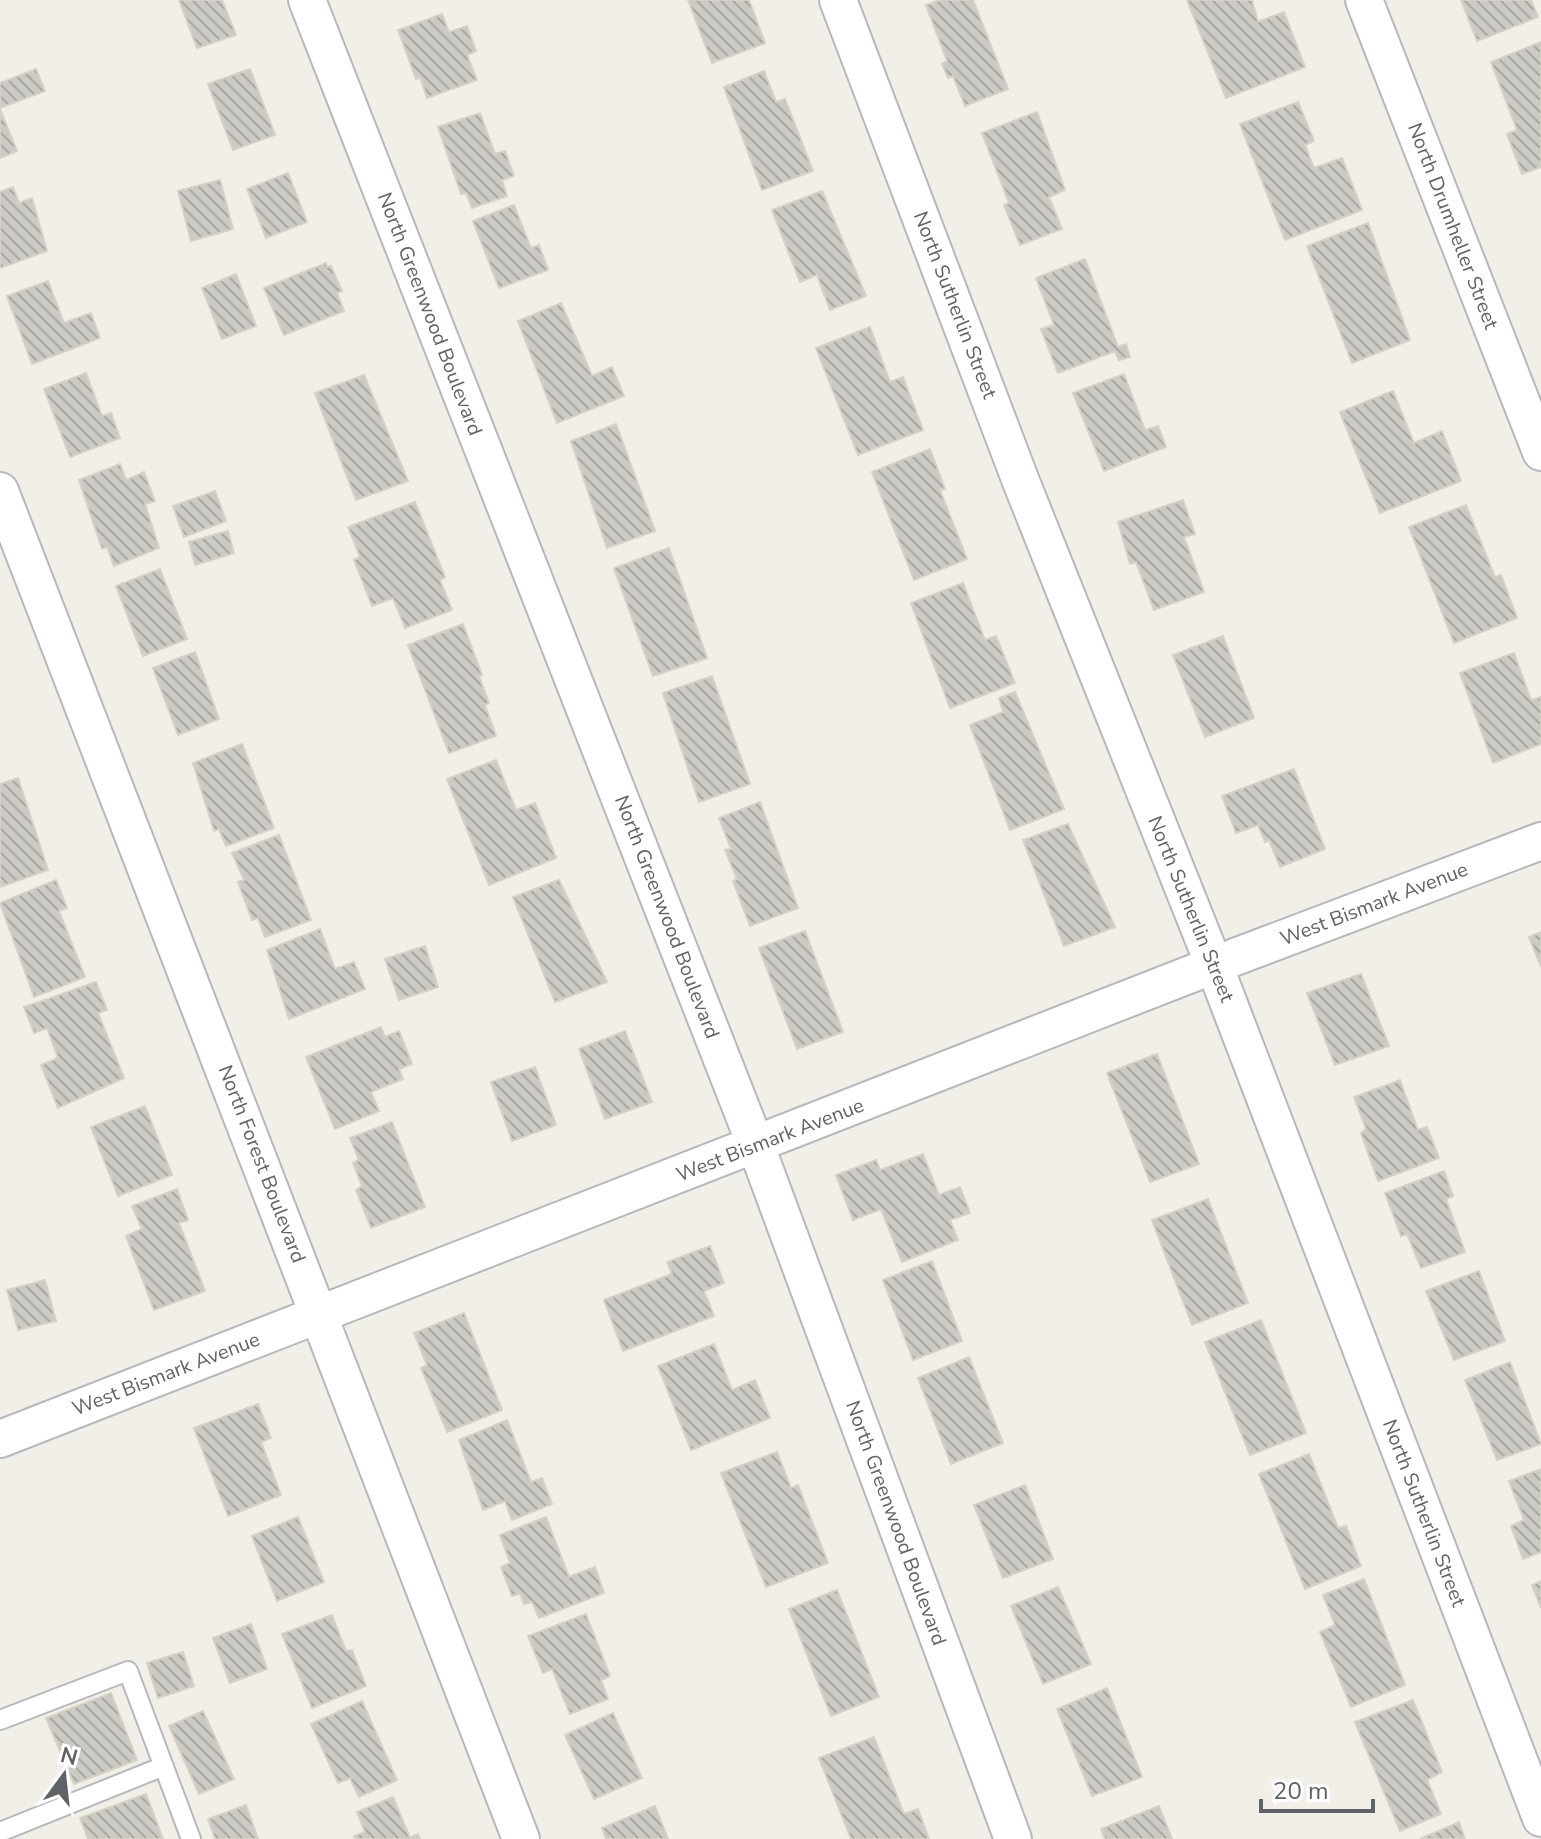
<svg xmlns="http://www.w3.org/2000/svg" width="1541" height="1839" font-family="'Nunito Sans',sans-serif">
<style>
.building{fill:url(#building-back-hatch);stroke:#d6d1c6;stroke-width:2}
.lines{fill:none;stroke-linecap:round;stroke-linejoin:round}
.service-casing{stroke:#b5b8bc;stroke-width:22}
.minor-casing{stroke:#b5b8bc;stroke-width:40}
.service{stroke:#fff;stroke-width:18}
.minor{stroke:#fff;stroke-width:36}
.labels{text-anchor:middle;dominant-baseline:central;stroke-width:6;stroke-linejoin:round;paint-order:stroke}
.street-label{font-size:20px;fill:#5f6368;stroke:#fff}
</style>
<defs>
<pattern id="building-back-hatch" width="6" height="6" patternUnits="userSpaceOnUse" patternTransform="scale(2)"><rect width="6" height="6" fill="#cccac5"/><path d="M-1 5l2 2M0 0l6 6M5-1l2 2" fill="none" stroke="#a9a8a4"/></pattern>
</defs>
<rect width="100%" height="100%" fill="#f1efe8"/>
<path class="building" d="M179 0H222L236 35 197 48Z
M688 0H749L765 43 712 63Z
M940 0H973L1008 89 965 106 953 76 948 78 942 64 947 61 926 5Z
M1187 0H1252L1258 22 1284 12 1305 67 1226 98Z
M1461 0H1531L1538 17 1477 41Z
M442 14 449 32 467 26 476 51 467 55 477 80 427 98 420 77 416 79 398 30Z
M1541 42V167L1522 174 1507 134 1517 130 1491 62Z
M36 69 45 91 0 108V83Z
M250 69 275 135 233 150 208 84Z
M764 71 776 102 785 99 813 171 762 190 724 87Z
M1298 102 1314 141 1305 145 1314 168 1342 158 1362 210 1285 240 1240 124Z
M0 109 17 151 0 158Z
M1037 112 1065 190 1049 197 1062 229 1020 245 1004 205 1009 203 982 133Z
M480 113 495 154 505 151 514 176 502 180 507 196 472 208 466 193 461 194 438 127Z
M288 173 307 222 266 238 247 189Z
M220 180 233 229 191 241 178 191Z
M13 187 19 203 32 198 47 251 0 268V192Z
M822 191 866 296 830 310 817 275 800 282 772 210Z
M514 205 531 248 539 245 548 270 499 288 473 221Z
M1368 223 1410 340 1352 363 1307 246Z
M1085 259 1118 347 1126 344 1130 357 1119 360 1115 351 1058 373 1041 329 1054 325 1036 278Z
M326 263 327 267 331 266 342 291 337 293 344 311 284 335 264 288Z
M236 274 256 326 222 339 202 288Z
M48 281 64 323 91 313 100 338 32 364 7 296Z
M561 303 592 376 612 367 624 396 557 423 518 321Z
M870 327 890 382 903 377 923 430 858 455 816 348Z
M86 373 102 416 111 413 120 438 70 457 44 389Z
M1124 374 1145 430 1158 426 1166 447 1104 471 1073 393Z
M364 375 408 481 356 500 315 393Z
M1393 391 1414 443 1442 431 1461 481 1380 513 1340 412Z
M616 424 655 531 607 548 571 441Z
M930 449 945 489 940 490 967 559 914 580 872 472Z
M120 464 126 480 144 472 155 501 145 504 159 548 114 566 107 547 102 549 79 480Z
M215 491 226 521 184 537 173 506Z
M1183 500 1195 534 1184 537 1204 592 1154 610 1136 562 1130 564 1118 522Z
M415 502 445 577 440 580 452 610 405 628 393 598 372 606 354 560 360 557 348 527Z
M1466 505 1495 577 1501 575 1517 618 1454 643 1409 527Z
M228 531 234 553 195 565 189 542Z
M669 548 707 658 653 676 614 568Z
M160 569 187 639 143 656 116 586Z
M963 583 985 640 996 636 1015 683 950 708 911 603Z
M463 624 482 675 479 676 489 703 485 705 496 736 449 753 408 645Z
M1223 636 1254 718 1205 737 1173 655Z
M195 652 219 719 178 735 153 668Z
M1514 653 1531 700 1541 697V744L1493 763 1460 673Z
M712 676 750 784 699 802 663 693Z
M1015 692 1064 809 1010 830 970 725 1003 712 999 698Z
M242 744 274 828 226 846 219 829 214 831 193 763Z
M496 760 516 810 535 803 556 858 489 885 447 779Z
M1294 769 1325 849 1280 867 1269 840 1265 842 1258 825 1236 833 1222 796Z
M18 778 48 870 0 887V784Z
M760 802 798 908 750 926 733 881 737 879 725 850 731 849 719 818Z
M1068 824 1115 927 1064 946 1023 840Z
M279 835 311 920 265 937 258 918 252 920 238 882 244 880 232 853Z
M56 880 67 908 59 911 85 977 34 997 0 903Z
M559 880 607 982 555 1002 513 897Z
M320 929 335 969 354 962 365 989 289 1019 267 950Z
M805 931 843 1032 797 1049 759 948Z
M1541 932V967L1529 937Z
M425 946 438 987 399 1000 385 959Z
M1361 974 1389 1046 1335 1065 1307 993Z
M96 982 107 1010 98 1013 124 1078 58 1108 41 1065 58 1058 47 1028 34 1033 24 1007Z
M381 1027 385 1037 399 1031 412 1064 399 1069 403 1079 371 1092 379 1111 335 1129 306 1057Z
M625 1031 652 1102 605 1119 579 1049Z
M1157 1054 1199 1164 1150 1182 1107 1073Z
M535 1067 556 1125 512 1141 491 1082Z
M1400 1080 1418 1130 1427 1127 1439 1158 1378 1181 1361 1133 1366 1129 1354 1097Z
M145 1106 172 1175 118 1196 91 1127Z
M392 1122 425 1207 371 1228 356 1190 362 1186 353 1163 359 1160 350 1138Z
M923 1154 939 1195 960 1187 970 1213 950 1220 958 1240 902 1262 881 1209 853 1220 836 1175 876 1160 880 1170Z
M1444 1171 1453 1196 1446 1199 1465 1252 1421 1268 1407 1234 1401 1236 1385 1193Z
M177 1189 188 1220 179 1223 205 1291 154 1310 126 1236 142 1229 132 1206Z
M1208 1199 1248 1303 1192 1325 1152 1220Z
M710 1246 724 1283 704 1291 714 1316 623 1351 604 1300 672 1274 667 1262Z
M932 1261 962 1341 913 1360 883 1280Z
M1479 1271 1505 1341 1454 1360 1426 1291Z
M45 1280 56 1321 18 1330 7 1290Z
M464 1313 502 1410 447 1432 421 1368 427 1365 414 1333Z
M1261 1320 1306 1433 1250 1455 1205 1342Z
M714 1344 732 1390 755 1380 770 1418 691 1450 658 1366Z
M969 1357 1003 1443 951 1464 918 1378Z
M1510 1362 1541 1444 1497 1460 1465 1380Z
M258 1404 271 1438 261 1442 281 1495 228 1516 194 1428Z
M507 1420 531 1482 542 1478 552 1504 512 1520 505 1501 483 1510 459 1440Z
M777 1452 791 1488 798 1485 828 1563 766 1587 721 1473Z
M1309 1454 1338 1528 1346 1526 1361 1566 1305 1589 1259 1474Z
M1541 1469V1552L1523 1559 1511 1526 1524 1520 1509 1481Z
M1025 1485 1053 1559 1003 1578 974 1505Z
M298 1517 324 1582 277 1601 252 1536Z
M546 1517 569 1577 595 1567 604 1593 539 1618 532 1602 524 1604 520 1593 512 1596 501 1567 510 1563 500 1535Z
M1364 1579 1405 1685 1351 1707 1320 1632 1335 1625 1323 1595Z
M1541 1581V1608L1532 1585Z
M1058 1587 1091 1664 1043 1684 1011 1606Z
M837 1590 879 1697 831 1716 789 1609Z
M586 1614 610 1676 601 1680 608 1699 570 1714 552 1669 543 1673 528 1636Z
M332 1615 346 1651 352 1650 366 1686 312 1708 282 1634Z
M251 1624 267 1669 230 1683 213 1638Z
M183 1652 194 1686 158 1698 147 1663Z
M1107 1688 1142 1777 1092 1796 1057 1709Z
M111 1693 137 1760 74 1784 46 1718Z
M1413 1700 1442 1772 1427 1780 1441 1814 1400 1831 1355 1722Z
M362 1701 397 1780 359 1797 350 1778 338 1783 311 1724Z
M203 1711 234 1779 199 1794 169 1726Z
M613 1713 642 1778 594 1799 565 1735Z
M874 1737 904 1814 918 1809 929 1839H851L819 1758Z
M146 1794 163 1839H88L80 1818Z
M393 1797 410 1838 418 1834 420 1839H355L354 1836 365 1832 357 1812Z
M246 1805 258 1839H215L208 1819Z
M655 1806 668 1839H606L602 1828Z
M1159 1806 1172 1839H1105L1101 1829Z
M1459 1822 1465 1839H1420Z"/>
<g class="lines">
<g class="service-casing">
<path id="service" d="M0 1720 128 1671 191 1839
M0 1832 164 1766"/>
</g>
<g class="minor-casing">
<path id="minor" d="M307 0 756 1146 1013 1839
M838 0 1020 479 1214 965 1541 1818
M1364 0 1541 452
M0 491 521 1839
M0 1439 1214 965 1541 841"/>
</g>
<use href="#service" class="service"/>
<use href="#minor" class="minor"/>
</g>
<g class="labels">
<g class="street-label">
<text transform="translate(1453 226) rotate(69)">North Drumheller Street</text>
<text transform="translate(955 305) rotate(69)">North Sutherlin Street</text>
<text transform="translate(430 314) rotate(69)">North Greenwood Boulevard</text>
<text transform="translate(1374 904) rotate(-21)">West Bismark Avenue</text>
<text transform="translate(1191 909) rotate(68)">North Sutherlin Street</text>
<text transform="translate(667 917) rotate(69)">North Greenwood Boulevard</text>
<text transform="translate(770 1140) rotate(-21)">West Bismark Avenue</text>
<text transform="translate(262 1164) rotate(69)">North Forest Boulevard</text>
<text transform="translate(166 1374) rotate(-21)">West Bismark Avenue</text>
<text transform="translate(1424 1513) rotate(69)">North Sutherlin Street</text>
<text transform="translate(896 1523) rotate(70)">North Greenwood Boulevard</text>
</g>
</g>
<g transform="translate(64 1775) rotate(15)" stroke="#ffffff" stroke-width="6" paint-order="stroke">
<path d="M0-6L14 30L0 20L-14 30Z" fill="#5f6368"/>
<text y="-12" font-size="22" font-weight="bold" text-anchor="middle" fill="#5f6368">N</text>
</g>
<path d="M1261 1799v12h112v-12" fill="none" stroke="#5f6368" stroke-width="4"/>
<text x="1273" y="1799" font-size="24" fill="#5f6368" stroke="#ffffff" stroke-width="6" paint-order="stroke">20 m</text>
</svg>
